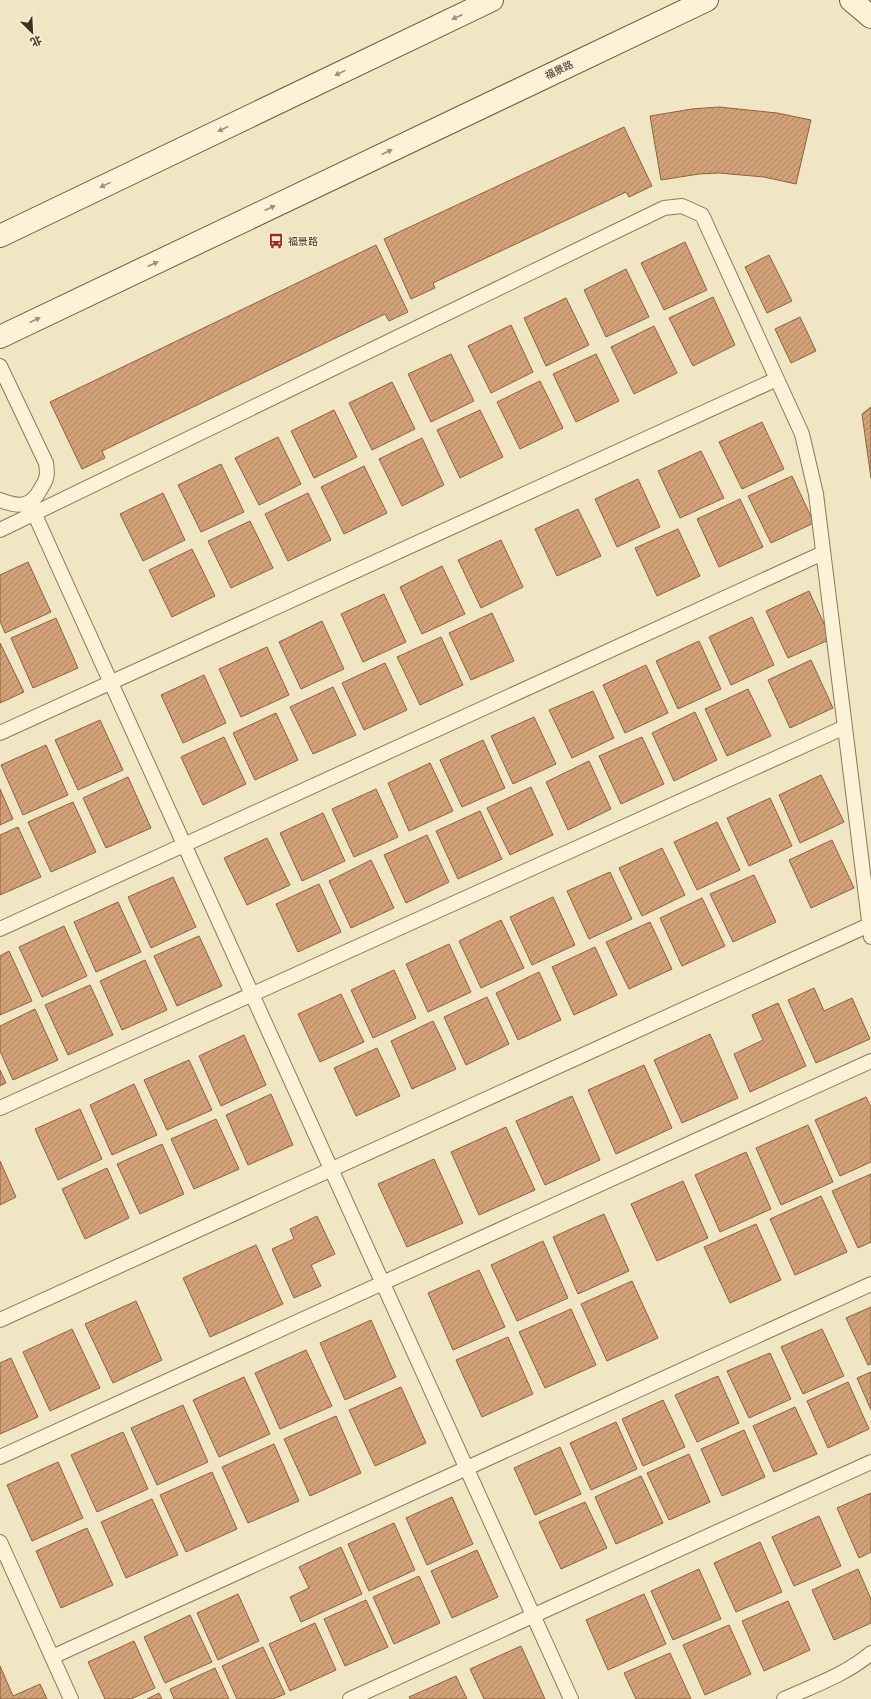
<svg xmlns="http://www.w3.org/2000/svg" width="871" height="1699" font-family="'Roboto Serif','Noto Sans SC',serif">
<style>
.building{fill:url(#building-hatch);stroke:#8f613d}
.lines{fill:none;stroke-linecap:round;stroke-linejoin:round}
.lane-casing{stroke:#8e7759;stroke-width:16}
.secondary-casing{stroke:#70583c;stroke-width:24}
.lane{stroke:#fbf2d8;stroke-width:14}
.secondary{stroke:#fbf2d8;stroke-width:22}
.oneway{fill:#9c907b}
.labels{text-anchor:middle;dominant-baseline:central;stroke-width:3;stroke-linejoin:round;paint-order:stroke}
.street-label{font-size:10px;fill:#3d2e1e;stroke:#f8efd4}
.poi-label{font-size:10px;fill:#3d2e1e;stroke:#f8efd4;text-anchor:start}
</style>
<defs>
<pattern id="building-hatch" width="6" height="6" patternUnits="userSpaceOnUse"><rect width="6" height="6" fill="#d2a177"/><path d="M-1 1l2-2M0 6l6-6M5 7l2-2" fill="none" stroke="#ac8461"/></pattern>
</defs>
<rect width="100%" height="100%" fill="#f1e6c4"/>
<path class="building" d="M719 107 777 113 811 120 796 184 764 177 719 173 699 174 661 180 650 116 692 109Z
M624 127 652 186 629 197 626 192 433 283 435 288 411 299 384 239Z
M685 242 707 290 664 310 641 263Z
M376 245 408 312 389 321 385 314 102 451 105 458 82 469 50 402Z
M769 255 792 301 767 313 745 267Z
M626 269 649 317 606 337 584 290Z
M713 297 735 345 693 366 669 318Z
M566 298 589 345 546 366 524 318Z
M800 317 816 351 791 363 775 329Z
M511 325 533 372 491 393 468 346Z
M654 326 677 373 634 394 611 347Z
M451 354 474 401 431 422 408 374Z
M596 354 619 401 576 422 553 374Z
M540 381 563 428 520 449 497 402Z
M392 382 415 429 372 450 349 403Z
M871 407V478L862 414Z
M334 410 357 457 314 478 291 431Z
M480 410 503 457 460 478 437 430Z
M762 422 784 469 742 489 719 442Z
M278 437 301 484 259 505 235 458Z
M422 438 444 485 402 506 379 459Z
M701 451 724 498 680 518 658 471Z
M221 464 244 512 201 532 178 485Z
M364 466 387 513 344 534 321 487Z
M792 476 814 523 771 543 748 496Z
M638 479 660 527 617 547 595 499Z
M163 493 185 540 143 561 120 514Z
M308 493 331 540 288 561 265 514Z
M740 499 763 547 719 567 697 519Z
M578 509 601 556 557 576 535 529Z
M250 521 273 568 231 588 208 541Z
M678 529 700 576 657 596 635 548Z
M501 540 523 587 481 608 458 560Z
M192 549 215 596 172 617 149 570Z
M28 562 51 612 5 633 0 621V575Z
M442 566 465 614 422 634 400 587Z
M809 591 831 639 788 658 766 611Z
M384 594 406 642 363 662 341 614Z
M492 613 514 661 471 680 449 633Z
M752 617 774 665 731 685 709 637Z
M56 618 78 668 33 688 11 638Z
M322 621 344 669 301 689 279 642Z
M441 637 463 685 420 705 397 657Z
M699 641 721 689 678 709 656 661Z
M0 643 24 692 0 703Z
M267 647 289 695 241 717 219 669Z
M811 660 833 708 790 728 768 680Z
M385 663 407 710 364 730 342 683Z
M646 665 668 713 625 733 603 685Z
M204 675 226 723 183 743 161 695Z
M333 687 356 735 313 754 290 707Z
M748 689 771 736 727 756 705 709Z
M593 691 614 738 572 758 549 710Z
M695 712 717 760 674 781 652 733Z
M276 713 298 760 255 780 233 733Z
M534 717 556 764 513 784 491 736Z
M100 720 123 770 78 790 55 740Z
M224 737 246 784 203 805 181 757Z
M642 737 664 784 621 804 599 756Z
M483 740 505 788 462 807 440 760Z
M46 745 68 795 23 815 1 765Z
M589 761 611 809 568 830 546 782Z
M430 763 453 811 409 831 388 783Z
M821 775 844 822 800 843 779 795Z
M128 777 151 828 106 848 83 798Z
M531 787 553 835 510 855 487 808Z
M0 789 13 819 0 825Z
M376 789 398 837 354 857 332 809Z
M770 798 792 846 749 866 727 818Z
M73 802 96 852 51 872 28 822Z
M480 811 502 859 458 879 436 831Z
M323 813 345 861 302 881 280 833Z
M717 822 740 870 697 890 674 842Z
M18 827 41 877 0 895V835Z
M427 835 449 882 406 903 384 855Z
M267 838 290 885 247 905 224 858Z
M832 840 854 888 811 908 789 860Z
M662 848 685 895 642 916 619 868Z
M371 860 394 908 351 928 329 881Z
M610 872 632 919 589 939 567 891Z
M754 875 776 922 733 942 710 894Z
M173 877 196 927 151 948 128 897Z
M319 884 341 932 298 952 276 904Z
M553 897 575 945 532 965 510 917Z
M702 898 725 946 682 966 660 918Z
M118 902 141 952 96 972 74 922Z
M501 920 524 968 481 988 459 941Z
M650 922 672 969 629 989 606 942Z
M64 926 87 976 42 997 19 947Z
M199 936 222 986 177 1006 154 956Z
M449 944 471 992 428 1012 406 964Z
M595 947 617 995 574 1015 552 967Z
M9 951 32 1001 0 1015V956Z
M145 960 167 1010 122 1030 100 981Z
M394 970 416 1018 373 1038 351 990Z
M539 972 561 1020 518 1040 496 993Z
M90 985 113 1035 68 1055 45 1005Z
M814 988 824 1011 852 998 870 1039 816 1063 788 1000Z
M341 994 364 1042 320 1062 298 1014Z
M487 997 509 1044 466 1065 444 1017Z
M778 1003 806 1066 750 1092 734 1054 763 1040 752 1015Z
M35 1009 58 1060 13 1080 0 1051V1026Z
M433 1021 456 1069 412 1089 391 1041Z
M710 1034 738 1098 682 1123 654 1060Z
M244 1035 266 1085 221 1106 199 1056Z
M377 1048 400 1096 356 1116 334 1068Z
M189 1060 212 1110 167 1130 144 1080Z
M644 1065 672 1128 616 1154 588 1090Z
M0 1070 6 1083 0 1086Z
M134 1084 157 1135 112 1155 90 1105Z
M271 1094 293 1145 248 1165 226 1115Z
M572 1096 600 1160 545 1185 516 1121Z
M866 1097 871 1107V1162L840 1176 815 1120Z
M80 1109 102 1159 58 1180 35 1129Z
M216 1119 239 1169 194 1189 171 1139Z
M808 1125 833 1182 781 1205 756 1148Z
M506 1127 535 1190 479 1215 451 1152Z
M162 1144 184 1194 140 1214 117 1164Z
M746 1152 771 1209 720 1232 695 1175Z
M434 1159 463 1223 407 1247 378 1184Z
M0 1161 16 1197 0 1205Z
M107 1168 129 1218 85 1239 62 1189Z
M871 1174V1242L858 1248 832 1191Z
M683 1181 708 1238 657 1261 631 1204Z
M821 1196 847 1252 795 1275 770 1219Z
M604 1214 629 1271 578 1294 553 1237Z
M317 1216 335 1254 311 1265 321 1286 294 1298 272 1249 294 1239 290 1229Z
M756 1224 781 1280 730 1303 704 1247Z
M543 1241 568 1298 517 1321 491 1265Z
M256 1245 283 1304 210 1337 183 1278Z
M479 1270 505 1327 453 1350 428 1293Z
M632 1281 658 1338 607 1361 581 1304Z
M136 1301 162 1360 113 1383 85 1324Z
M871 1307V1364L868 1365 846 1318Z
M571 1309 596 1365 545 1388 519 1332Z
M371 1320 396 1377 345 1400 320 1343Z
M72 1329 100 1388 50 1411 23 1352Z
M822 1329 844 1376 803 1394 781 1347Z
M508 1337 533 1394 482 1417 456 1360Z
M306 1350 332 1406 280 1429 255 1373Z
M770 1353 791 1399 749 1418 727 1371Z
M11 1358 38 1417 0 1434V1363Z
M871 1372V1410L857 1378Z
M718 1376 739 1423 697 1442 675 1395Z
M244 1377 270 1434 219 1457 193 1400Z
M848 1382 869 1429 828 1448 807 1401Z
M401 1387 426 1443 375 1466 349 1410Z
M663 1400 685 1447 643 1466 622 1419Z
M183 1405 208 1462 157 1485 131 1428Z
M795 1407 817 1454 774 1472 753 1426Z
M336 1416 361 1473 310 1496 284 1439Z
M616 1422 637 1469 591 1490 570 1443Z
M744 1430 765 1477 722 1496 701 1449Z
M123 1432 148 1489 97 1512 71 1455Z
M274 1444 299 1501 248 1523 222 1467Z
M560 1447 581 1494 535 1515 514 1468Z
M689 1454 710 1502 669 1520 647 1473Z
M58 1462 83 1518 32 1541 7 1485Z
M212 1472 237 1529 186 1552 160 1495Z
M641 1476 663 1523 616 1544 595 1497Z
M871 1493V1552L859 1558 837 1508Z
M452 1497 473 1544 427 1565 406 1518Z
M152 1499 178 1555 126 1578 101 1522Z
M585 1502 607 1548 561 1569 539 1522Z
M819 1516 841 1566 794 1586 772 1537Z
M394 1523 415 1570 369 1591 348 1544Z
M87 1528 113 1585 61 1608 36 1551Z
M760 1542 782 1592 736 1612 714 1563Z
M341 1547 362 1594 301 1622 290 1597 309 1588 299 1567Z
M477 1550 498 1597 452 1618 431 1571Z
M699 1569 721 1619 673 1640 651 1591Z
M858 1569 871 1599V1623L834 1640 812 1590Z
M419 1576 440 1623 394 1644 373 1597Z
M238 1594 259 1641 218 1660 197 1613Z
M644 1594 666 1644 608 1670 586 1620Z
M366 1600 388 1647 345 1666 324 1619Z
M788 1601 810 1650 764 1671 742 1621Z
M190 1615 212 1662 165 1683 144 1637Z
M315 1623 336 1670 290 1691 269 1644Z
M729 1625 751 1674 705 1695 683 1645Z
M134 1641 155 1688 131 1699H105L88 1662Z
M521 1646 545 1699H484L470 1669Z
M263 1647 285 1694 273 1699H237L222 1666Z
M670 1653 691 1699H636L624 1673Z
M0 1666 13 1696 40 1684 47 1699H0Z
M215 1668 229 1699H174L170 1689Z
M456 1676 467 1699H410L409 1697Z
M159 1693 162 1699H147Z"/>
<g class="lines">
<g class="lane-casing">
<path id="lane" d="M0 366 46 463C48 476 47 479 40 490 31 508 17 507 0 500
M30 504 571 1699
M0 530 664 208 682 206 702 215 802 434 816 494 871 937
M0 733 777 379
M0 929 823 553
M0 1108 845 727
M0 1320 869 925
M0 1457 871 1061
M0 1542 71 1699
M52 1657 871 1284
M350 1699 871 1462
M784 1699C813 1686 847 1674 871 1653"/>
</g>
<g class="secondary-casing">
<path id="secondary" d="M851 0 871 17
M0 236 492 0
M0 337 707 0"/>
</g>
<use href="#lane" class="lane"/>
<use href="#secondary" class="secondary"/>
</g>
<defs><path id="oneway-solid" d="M-6-.8H1V-3.2L6.5 0L1 3.2V.8H-6Z"/></defs>
<g class="oneway">
<use href="#oneway-solid" transform="translate(457 17) rotate(155)"/>
<use href="#oneway-solid" transform="translate(340 73) rotate(154)"/>
<use href="#oneway-solid" transform="translate(223 129) rotate(154)"/>
<use href="#oneway-solid" transform="translate(387 152) rotate(-25)"/>
<use href="#oneway-solid" transform="translate(105 185) rotate(154)"/>
<use href="#oneway-solid" transform="translate(270 208) rotate(-25)"/>
<use href="#oneway-solid" transform="translate(153 264) rotate(-25)"/>
<use href="#oneway-solid" transform="translate(35 320) rotate(-25)"/>
</g>
<defs>
<g id="bus-bare" transform="scale(1.2)"><path d="M-5-6H5V4H4V6H2V4H-2V6H-4V4H-5ZM-3.5-4V0h7V-4ZM-3.5 1.2v1.5H-2V1.2ZM2 1.2v1.5H3.5V1.2Z" fill="#a22824" stroke="#f8efd4" stroke-width="2.5" paint-order="stroke"/></g>
</defs>
<g fill-rule="evenodd">
<use href="#bus-bare" x="276" y="241"/>
</g>
<g class="labels">
<g class="street-label">
<text transform="translate(559 70) rotate(-25)">福景路</text>
</g>
<g class="poi-label">
<text x="288" y="241">福景路</text>
</g>
</g>
<g transform="translate(32 32) rotate(156)" stroke="#f8efd4" stroke-width="3" paint-order="stroke">
<path d="M0-3L7 15L0 10L-7 15Z" fill="#3d2e1e"/>
<text y="-6" font-size="11" font-weight="bold" text-anchor="middle" fill="#3d2e1e">北</text>
</g>
</svg>
